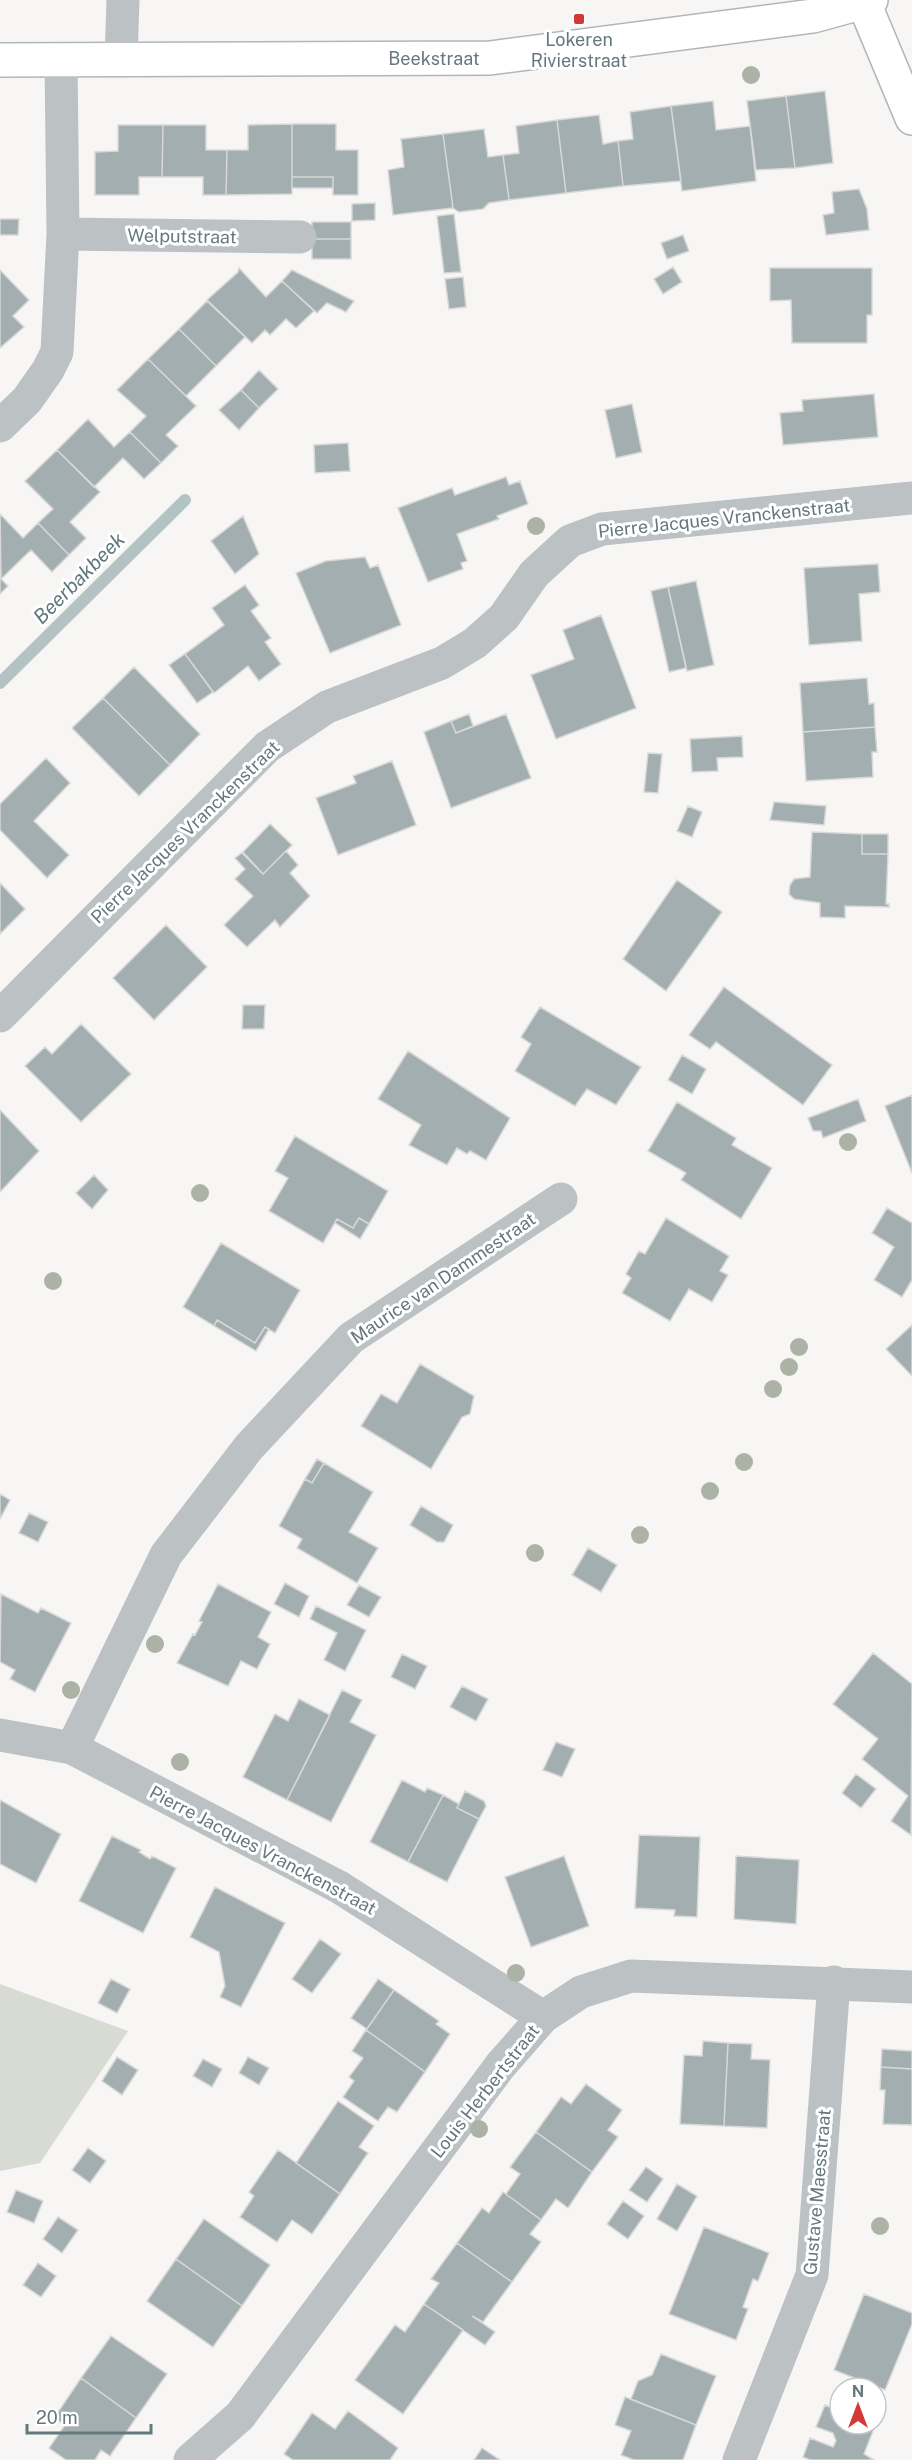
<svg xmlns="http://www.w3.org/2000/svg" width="912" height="2460" font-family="'Public Sans',sans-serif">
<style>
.green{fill:#d8dbd4}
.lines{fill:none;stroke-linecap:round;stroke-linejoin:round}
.stream{stroke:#b3c3c3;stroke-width:12}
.building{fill:#a3aeb1;stroke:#d8d8d7;stroke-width:1.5}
.secondary-casing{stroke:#afb7b9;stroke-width:36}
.street{stroke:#bcc2c4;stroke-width:33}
.secondary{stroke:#fff;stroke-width:33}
.tree{fill:#acb2a6}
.poi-dot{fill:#d53736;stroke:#fff;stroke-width:2}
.labels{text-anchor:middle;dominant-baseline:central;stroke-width:6;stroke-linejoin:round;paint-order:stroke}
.poi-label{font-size:18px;fill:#64787d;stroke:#fff}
.street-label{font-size:18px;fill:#64787d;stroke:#fff}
.water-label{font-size:20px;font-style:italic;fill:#5f7778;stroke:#fff}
</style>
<rect width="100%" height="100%" fill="#f7f6f4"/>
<path class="green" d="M0 1984 128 2031 40 2163 0 2171Z"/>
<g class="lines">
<path class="stream" d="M0 683 185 500"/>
</g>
<path class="building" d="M825 91 833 163 795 168 786 96Z
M786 96 795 168 756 170 747 101Z
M713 101 716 130 750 126 756 181 682 191 671 106Z
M671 106 681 181 623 186 618 141 633 139 630 112Z
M599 115 603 144 618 141 623 186 566 193 557 120Z
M557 120 566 193 509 200 503 155 519 153 516 126Z
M292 124H336V150H358V195H333V177H292Z
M292 124V194L226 195 227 150H248V125Z
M118 125H163L162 177H139V195H95V152L118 151Z
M163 125H206V150H227L226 195H203V177H162Z
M484 129 488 157 503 155 509 200 489 203 483 209 459 212 453 208 443 134Z
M443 134 453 208 393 215 388 170 404 167 401 139Z
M292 177H333V188H292Z
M859 189 867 209 869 230 826 235 823 215 834 213 832 192Z
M375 203V220L352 221V204Z
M454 214 461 272 444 273 437 216Z
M0 219H19L18 235H0Z
M312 222H351V239H312Z
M683 235 689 251 667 259 661 243Z
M312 239H351V259H312Z
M673 267 682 282 663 294 654 279Z
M239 268 266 297 282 281 314 311 296 328 286 319 270 335 265 330 252 343 207 300 238 272Z
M770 268H872V315H867V343H792L791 300 770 301Z
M0 270 29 300 13 316 24 327 0 348Z
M292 270 354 301 346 312 327 303 317 313 282 281Z
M463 277 466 307 449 309 445 279Z
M207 301 245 337 216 366 179 329Z
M179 329 216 366 186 396 148 359Z
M148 359 196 406 166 435 178 446 161 463 130 432 146 416 117 390Z
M259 370 278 389 259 408 241 390Z
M241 390 259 408 239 430 219 410Z
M874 394 878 437 783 445 780 413 803 411 802 400Z
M632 404 642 452 616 458 605 410Z
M88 419 114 447 130 432 161 463 144 479 123 458 94 487 57 450Z
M348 443 350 471 315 473 314 445Z
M57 450 100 492 70 522 86 538 69 555 38 523 53 509 25 481Z
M506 477 509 485 520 481 528 504 497 516 499 519 457 534 467 561 461 563 463 569 428 582 398 508 452 488 455 495Z
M0 514 23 538 38 523 69 555 52 572 31 550 1 579Z
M243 516 259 554 235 574 211 541Z
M365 557 370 568 378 565 401 625 330 653 296 573 326 561Z
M878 564 880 592 859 594 862 641 809 645 804 568Z
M0 578 8 586 0 594Z
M696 581 714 665 687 671 668 587Z
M245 585 259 605 251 611 271 638 265 642 281 664 259 681 248 666 214 693 185 654 224 625 212 608Z
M668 587 686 668 669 672 651 591Z
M601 615 636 708 556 739 531 675 574 659 563 630Z
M185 654 213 692 197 703 169 665Z
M134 667 200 734 170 765 103 698Z
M867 678 869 704 874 703 875 727 803 732 800 683Z
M103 698 170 765 139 796 72 728Z
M469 714 473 726 456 733 451 721Z
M506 714 531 778 451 808 424 732 451 721 456 733Z
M875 727 877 752H872L873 777 806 781 803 732Z
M742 736 743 757 717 758 718 771 692 772 690 739Z
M648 753 662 754 658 793 644 792Z
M46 758 70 783 34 821 69 855 47 878 0 830V804Z
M392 761 416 825 338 855 316 798 356 783 353 776Z
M774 802 826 806 824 825 770 820Z
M688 806 702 812 692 837 677 831Z
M270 824 292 845 263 874 242 853Z
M812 832 862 834V854H888L886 904H889V907L845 906V918L820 917V903L794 899 789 894 790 885 794 879 810 877Z
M862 834H888V854H862Z
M286 851 298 865 290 873 310 896 280 927 275 920 247 947 224 925 253 896 235 879 245 869 235 858 243 852 263 874Z
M677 880 722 912 666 991 623 959Z
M0 883 25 909 0 934Z
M166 925 207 967 154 1020 113 978Z
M724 987 832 1065 803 1105 716 1042 710 1049 689 1035Z
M243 1005H265L264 1029H242Z
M540 1007 641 1067 616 1105 587 1089 575 1106 515 1071 531 1044 521 1037Z
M81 1024 131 1074 81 1122 25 1066 45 1047 52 1054Z
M408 1051 510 1118 486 1160 470 1151 467 1154 457 1148 447 1165 409 1145 421 1125 378 1099Z
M682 1055 706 1069 692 1094 668 1080Z
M912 1095V1173L885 1106Z
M858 1099 866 1121 823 1138 821 1131H813L808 1118Z
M677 1102 736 1138 732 1145 772 1168 741 1219 681 1180 686 1173 648 1151Z
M0 1110 39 1151 0 1192Z
M295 1136 388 1191 369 1224 359 1218 353 1228 337 1219 323 1243 269 1211 288 1178 275 1171Z
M94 1175 108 1190 92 1209 76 1193Z
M887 1208 912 1223V1280L902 1297 874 1280 894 1247 872 1233Z
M359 1218 369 1224 360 1239 335 1223 337 1219 353 1228Z
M666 1218 729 1256 720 1271 728 1275 712 1302 689 1289 670 1321 622 1293 631 1278 626 1274 639 1251 645 1254Z
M221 1243 300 1290 275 1333 265 1327 255 1343 217 1320 214 1326 183 1307Z
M217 1320 255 1343 265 1327 269 1329 256 1351 214 1326Z
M912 1325V1376L886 1349Z
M420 1364 474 1396 470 1414 462 1417 431 1469 361 1426 381 1394 397 1403Z
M317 1459 324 1463 312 1483 305 1479Z
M324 1463 373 1492 349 1532 378 1548 357 1583 297 1548 302 1539 279 1526 305 1479 312 1483Z
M0 1494 10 1500 0 1519Z
M421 1506 453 1525 444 1542H437L410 1525Z
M29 1513 48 1522 38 1542 19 1533Z
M588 1548 617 1565 601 1592 572 1575Z
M285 1583 309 1596 299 1617 274 1604Z
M218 1584 271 1612 258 1637 270 1644 257 1669 241 1661 228 1686 177 1663 193 1634 195 1635 202 1622 199 1621Z
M359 1585 381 1597 369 1617 347 1605Z
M1 1594 38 1613 41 1608 71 1623 35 1692 10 1679 15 1670 0 1662Z
M316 1606 366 1630 345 1671 324 1660 337 1633 310 1619Z
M873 1653 912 1684 911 1835 891 1821 908 1796 862 1759 878 1739 833 1704Z
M402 1654 427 1666 415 1689 391 1677Z
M462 1686 488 1699 476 1721 450 1707Z
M342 1690 362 1700 350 1722 376 1735 331 1822 287 1800Z
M299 1699 330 1715 287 1800 243 1777 275 1714 288 1721Z
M556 1742 575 1749 562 1777 543 1770Z
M856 1774 876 1789 861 1808 842 1793Z
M402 1780 425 1792 427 1788 443 1795 408 1862 370 1842Z
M465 1791 484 1801 486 1806 479 1819 457 1808Z
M443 1795 459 1804 457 1808 479 1819 447 1882 408 1862Z
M0 1800 61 1834 36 1883 0 1864Z
M639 1835 700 1837 697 1917 674 1916 675 1910 635 1908Z
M112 1836 141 1850 139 1852 150 1859 152 1856 176 1868 143 1933 79 1901Z
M564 1856 589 1926 531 1947 505 1877Z
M736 1856 799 1860 796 1924 734 1919Z
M215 1887 285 1923 241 2007 220 1997 225 1986 219 1952 190 1937Z
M320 1939 341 1954 312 1993 292 1979Z
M111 1979 130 1989 117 2013 98 2003Z
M378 1979 394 1990 367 2029 351 2018Z
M394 1990 439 2021 436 2024 450 2034 425 2072 366 2030Z
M366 2030 425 2072 397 2112 388 2107 378 2121 343 2097 354 2081 349 2077 363 2058 352 2051Z
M703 2041 728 2043 724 2126 680 2124 684 2055 702 2056Z
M728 2043 752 2044 751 2059 770 2060 767 2128 724 2126Z
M882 2049 912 2051V2069L881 2067Z
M117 2057 138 2070 122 2095 102 2081Z
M248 2057 269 2068 259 2085 239 2073Z
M203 2059 222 2069 212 2087 193 2076Z
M881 2067 912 2069V2125L883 2124 885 2090H880Z
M586 2084 622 2110 608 2130 618 2137 592 2172 536 2132 561 2097 571 2104Z
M338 2101 374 2126 359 2147 368 2153 340 2194 296 2163Z
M536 2132 592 2172 568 2208 556 2199 541 2220 503 2192 506 2194 520 2174 510 2167Z
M88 2148 106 2161 90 2183 72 2170Z
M278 2150 340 2194 312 2234 292 2220 277 2242 240 2217 254 2196 249 2192Z
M646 2167 663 2179 647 2202 629 2190Z
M677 2184 697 2196 677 2231 657 2219Z
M16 2190 43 2201 34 2223 7 2212Z
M503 2192 541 2220 530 2234 541 2242 512 2282 457 2243 482 2208 489 2213Z
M623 2201 644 2216 628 2239 607 2224Z
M58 2217 78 2230 62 2253 43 2239Z
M204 2219 270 2265 242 2306 176 2259Z
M704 2227 769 2253 758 2281 753 2279 743 2307 748 2309 736 2340 669 2314Z
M457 2243 512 2282 483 2322 472 2316 495 2332 485 2345 424 2304 439 2283 431 2279Z
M176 2259 242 2306 213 2347 147 2301Z
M38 2263 56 2276 41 2297 23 2285Z
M864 2294 912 2313V2324L885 2390 834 2370Z
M424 2304 463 2330 403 2414 355 2380 395 2325 405 2332Z
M111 2336 167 2374 136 2418 81 2378Z
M661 2354 716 2376 696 2425 631 2399 638 2381 652 2375Z
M81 2378 136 2418 110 2456 101 2450 95 2460H66L49 2448 65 2425 54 2418Z
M840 2392V2411L833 2409Z
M625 2397 696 2425 683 2460H634L621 2455 631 2431 615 2425Z
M825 2405 840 2411V2424L875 2426 864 2454 874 2460H810L803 2457 810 2438 833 2447 836 2441 833 2433 816 2427Z
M348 2411 398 2448 390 2460H293L284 2454 312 2413 335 2429Z
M482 2448 500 2460H474Z"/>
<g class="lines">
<g class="secondary-casing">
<path id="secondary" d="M864 3 912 118
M0 60 490 58 813 16 871 0"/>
</g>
<path class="street" d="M121 59 123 0
M63 234 300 237
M0 426 27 400 48 370 57 352 63 234 61 60
M0 1016 267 747 327 707 442 663 475 643 504 617 534 574 570 541 602 529 912 498
M0 1735 72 1748 339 1887 543 2017
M72 1748 166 1555 249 1447 351 1338 561 1199
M190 2460 240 2416 500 2066 543 2017 581 1992 631 1976 912 1987
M739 2460 812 2275 834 1982"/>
<use href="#secondary" class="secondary"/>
</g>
<g class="tree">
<circle cx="751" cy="75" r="9"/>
<circle cx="536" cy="526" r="9"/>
<circle cx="848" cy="1142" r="9"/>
<circle cx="200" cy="1193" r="9"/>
<circle cx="53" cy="1281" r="9"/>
<circle cx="799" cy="1347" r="9"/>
<circle cx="789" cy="1367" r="9"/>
<circle cx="773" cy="1389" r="9"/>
<circle cx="744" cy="1462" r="9"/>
<circle cx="710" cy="1491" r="9"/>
<circle cx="640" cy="1535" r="9"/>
<circle cx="535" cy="1553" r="9"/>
<circle cx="155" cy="1644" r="9"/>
<circle cx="71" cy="1690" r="9"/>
<circle cx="180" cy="1762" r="9"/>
<circle cx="516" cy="1973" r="9"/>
<circle cx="479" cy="2129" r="9"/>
<circle cx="880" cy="2226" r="9"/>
</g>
<rect class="poi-dot" x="573" y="13" width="12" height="12" rx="3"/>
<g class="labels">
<g class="poi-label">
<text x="579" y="39">Lokeren<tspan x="579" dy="21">Rivierstraat</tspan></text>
</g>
<g class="street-label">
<text x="434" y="58">Beekstraat</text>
<text transform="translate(182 236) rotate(1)">Welputstraat</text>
<text transform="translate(724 518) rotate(-6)">Pierre Jacques Vranckenstraat</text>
<text transform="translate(185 832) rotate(-44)">Pierre Jacques Vranckenstraat</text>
<text transform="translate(443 1278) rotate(-34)">Maurice van Dammestraat</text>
<text transform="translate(263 1850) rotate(28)">Pierre Jacques Vranckenstraat</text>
<text transform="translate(485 2091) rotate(-52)">Louis Herbertstraat</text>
<text transform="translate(817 2192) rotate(-85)">Gustave Maesstraat</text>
</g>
<g class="water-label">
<text transform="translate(79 578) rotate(-45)">Beerbakbeek</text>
</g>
</g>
<g transform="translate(858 2406)"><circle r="28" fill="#ffffff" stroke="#c1c9cb" stroke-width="1.5"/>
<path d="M0-4.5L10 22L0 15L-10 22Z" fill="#d53736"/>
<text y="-9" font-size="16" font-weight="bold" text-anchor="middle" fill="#64787d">N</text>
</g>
<path d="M27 2424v9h124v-9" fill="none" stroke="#64787d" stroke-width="3"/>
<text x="36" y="2424" font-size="18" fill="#64787d" stroke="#ffffff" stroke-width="4.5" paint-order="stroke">20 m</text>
</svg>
